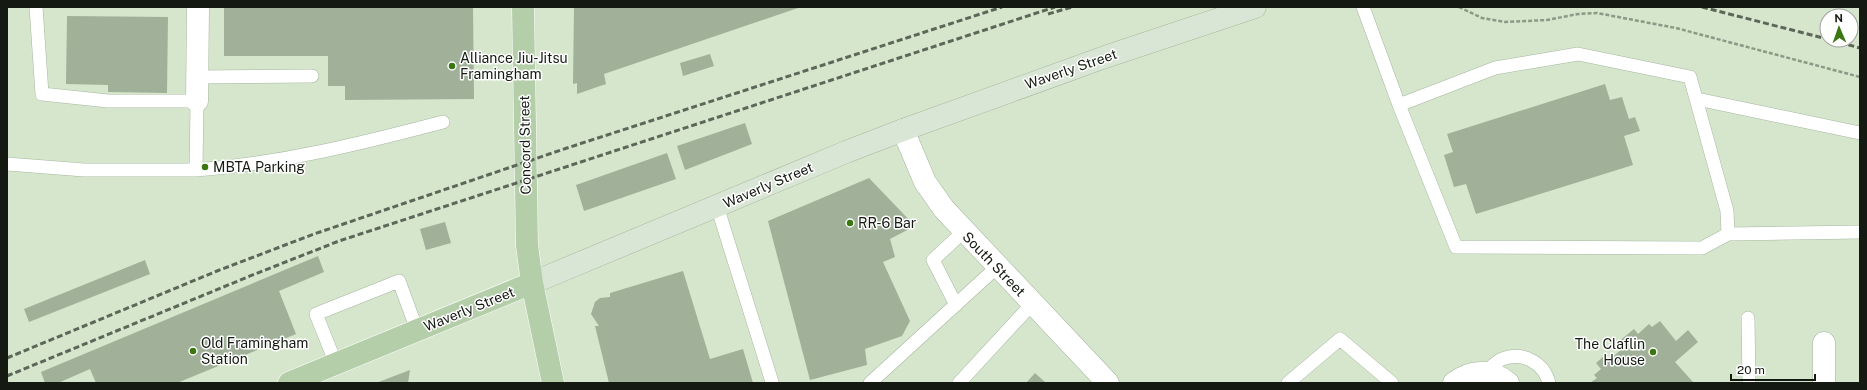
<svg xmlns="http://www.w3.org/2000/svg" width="1867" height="390" font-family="'Public Sans',sans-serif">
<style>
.building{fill:#a0b099}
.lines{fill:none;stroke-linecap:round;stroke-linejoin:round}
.service-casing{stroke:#a6b79f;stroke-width:14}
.minor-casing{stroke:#a6b79f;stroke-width:23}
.secondary-casing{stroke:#a6b79f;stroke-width:23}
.primary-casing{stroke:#fff;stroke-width:23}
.path{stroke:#8c9986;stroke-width:2.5;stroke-dasharray:4 2;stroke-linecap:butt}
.service{stroke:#fff;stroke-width:13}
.minor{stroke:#fff;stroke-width:22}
.secondary{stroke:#dae6d5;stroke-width:22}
.primary{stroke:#b5ceaa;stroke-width:22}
.rail{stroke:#5d6758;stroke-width:3;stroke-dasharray:6 3;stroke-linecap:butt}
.poi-dot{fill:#3a7711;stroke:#fff;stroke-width:1.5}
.labels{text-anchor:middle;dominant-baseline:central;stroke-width:3;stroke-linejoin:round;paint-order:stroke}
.poi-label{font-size:14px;fill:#141a11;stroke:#fff;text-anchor:start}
.street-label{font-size:14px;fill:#141a11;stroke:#fff}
</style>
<rect width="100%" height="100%" fill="#d5e6cd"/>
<path class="building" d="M224 7H473L474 99 345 100V86H328V56H224Z
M574 7H801L604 74 606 84 577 94V83L573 84Z
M67 16 168 17 167 93 108 92V85L66 84Z
M710 54 714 66 683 76 680 63Z
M1605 84 1610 100 1622 97 1629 119 1635 117 1640 131 1624 136 1633 165 1476 214 1466 184 1454 187 1444 155 1453 152 1447 134Z
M745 123 752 144 685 170 677 146Z
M667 153 676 179 584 211 576 185Z
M869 178 915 226 890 239 895 257 883 262 910 321 902 336 865 349 867 365 810 380 768 221Z
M445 222 451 243 426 250 420 229Z
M318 256 324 272 279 291 296 334 177 383H96L90 369 58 383H45L41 372Z
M145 260 150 274 29 322 24 309Z
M683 271 710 359 743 349 753 383H609L595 326H599L591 314 595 302 600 298 610 297V293Z
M1660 321 1676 341 1688 330 1698 342 1675 362 1693 382 1590 383 1597 378 1594 375 1601 369 1596 363 1605 355 1609 360 1623 348 1618 342 1634 329 1638 334 1649 324 1652 327Z
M410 370 408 383H376Z
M1035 373 1046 383H1026Z"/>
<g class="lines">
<g class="service-casing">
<path id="service" d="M1363 7 1399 105 1456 247 1702 248 1728 234 1727 211 1690 77 1578 54 1495 68 1399 105
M197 77 312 76
M1697 99 1860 133
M7 164 84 170H196L197 101H108L42 94 36 7
M196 170C283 163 359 144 443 122
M717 206 772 382
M1728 234 1860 232
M956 305 933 260 963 232
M1748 318 1749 383
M336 364 316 314 399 281 417 330
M1485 372C1490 368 1496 362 1502 359 1523 351 1544 363 1549 383
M870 383 997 267
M959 383 1032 304
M1288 383 1340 339 1392 383"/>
</g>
<g class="minor-casing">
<path id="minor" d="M197 101 198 7
M903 130 925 182 944 209 1108 383
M1454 383C1471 370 1491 369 1508 383
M1824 383V343"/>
</g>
<g class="secondary-casing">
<path id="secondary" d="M532 283 846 152 903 130 1105 57 1255 7"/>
</g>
<g class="primary-casing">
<path id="primary" d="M523 7 527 245 532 283 553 383
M289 383 532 283"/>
</g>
<path class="path" d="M1459 7 1482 18 1505 22 1547 20 1578 14 1597 13 1676 28 1860 77"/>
<use href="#service" class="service"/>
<use href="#minor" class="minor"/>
<use href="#secondary" class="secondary"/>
<use href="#primary" class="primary"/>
<path class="rail" d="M1702 7 1827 39
M1048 14 1072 7
M1831 40 1860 48
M7 358 217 271 314 234 567 148 1002 7
M7 376 255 274 339 241 1055 7"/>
</g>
<g class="poi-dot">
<circle cx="452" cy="66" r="4"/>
<circle cx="205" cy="167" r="4"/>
<circle cx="850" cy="223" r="4"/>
<circle cx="193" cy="351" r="4"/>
<circle cx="1653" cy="352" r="4"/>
</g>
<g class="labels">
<g class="poi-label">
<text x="460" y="58">Alliance Jiu-Jitsu<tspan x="460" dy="16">Framingham</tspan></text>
<text x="213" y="167">MBTA Parking</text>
<text x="858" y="223">RR-6 Bar</text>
<text x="201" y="343">Old Framingham<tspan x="201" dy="16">Station</tspan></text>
<text x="1645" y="344" text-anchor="end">The Claflin<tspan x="1645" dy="16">House</tspan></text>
</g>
<g class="street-label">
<text transform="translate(1071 69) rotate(-19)">Waverly Street</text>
<text transform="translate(525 145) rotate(-91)">Concord Street</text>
<text transform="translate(768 185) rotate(-23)">Waverly Street</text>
<text transform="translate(994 264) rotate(46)">South Street</text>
<text transform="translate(469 309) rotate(-22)">Waverly Street</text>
</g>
</g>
<rect width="1867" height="390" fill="none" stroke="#141a11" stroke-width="16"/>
<g transform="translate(1839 28) rotate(358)"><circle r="19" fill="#ffffff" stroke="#a1a3a0"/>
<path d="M0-3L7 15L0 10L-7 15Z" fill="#3a7711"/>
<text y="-6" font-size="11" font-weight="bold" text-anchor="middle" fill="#141a11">N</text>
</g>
<path d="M1731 374v6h84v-6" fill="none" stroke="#141a11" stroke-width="2"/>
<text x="1737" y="374" font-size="12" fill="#141a11" stroke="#ffffff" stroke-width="3" paint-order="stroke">20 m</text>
</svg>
